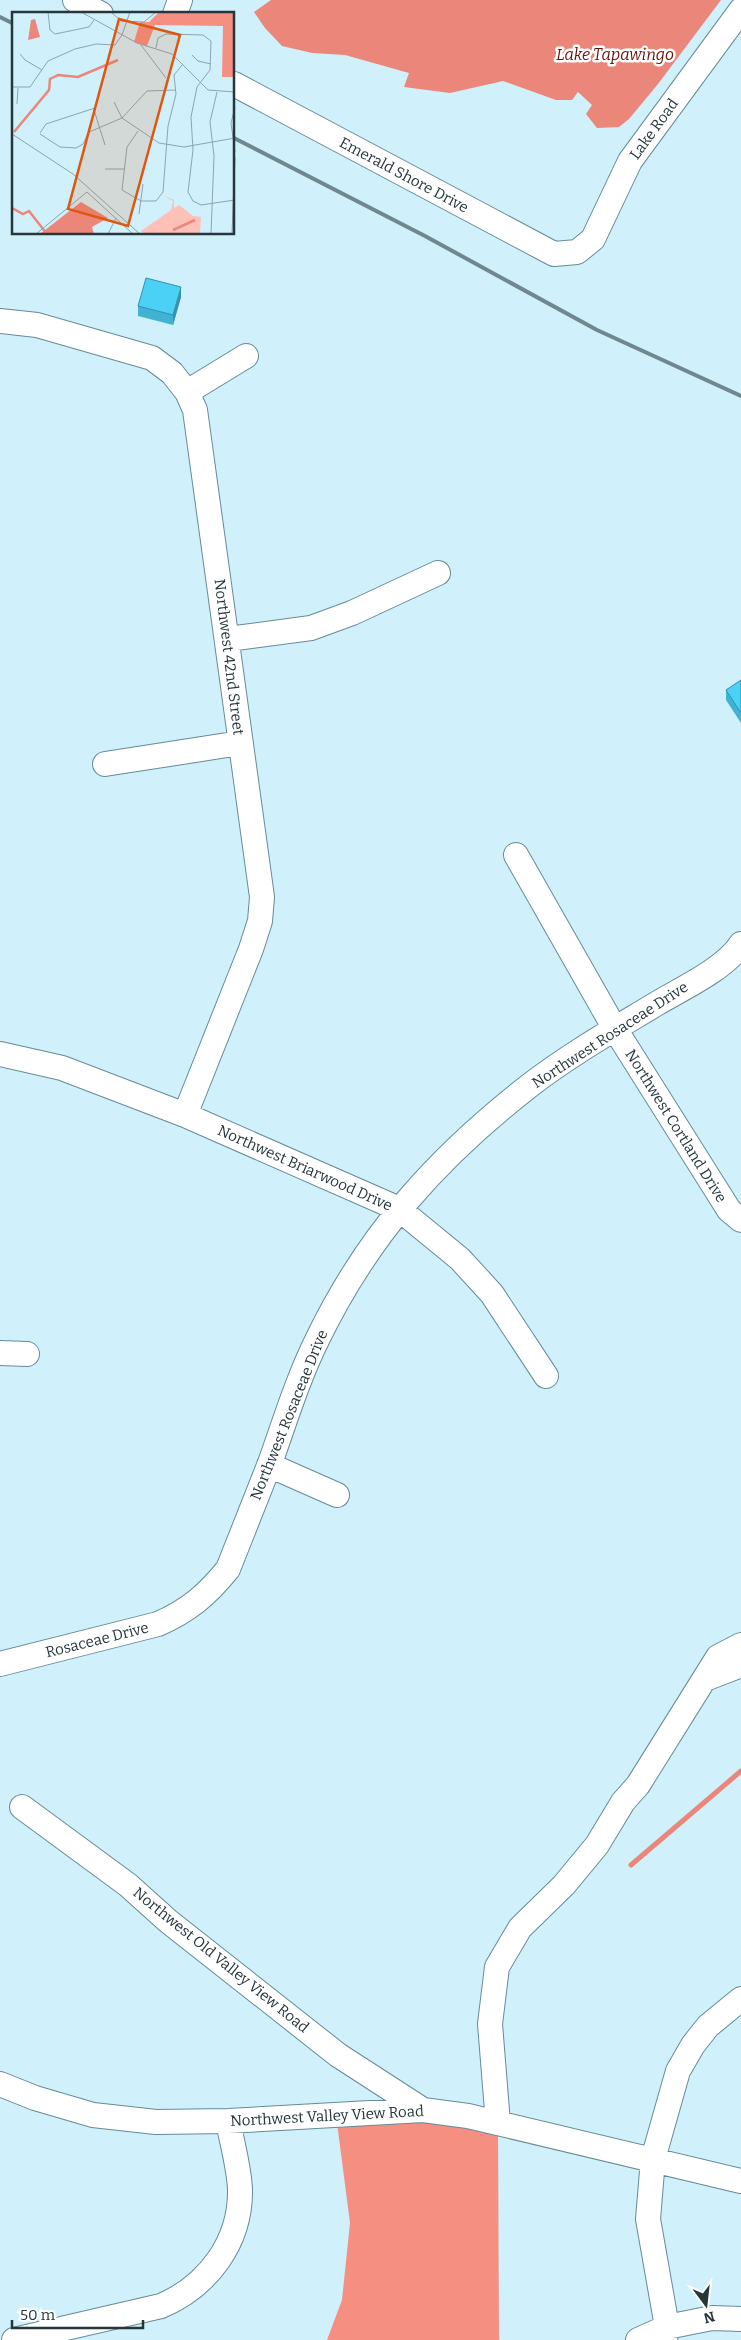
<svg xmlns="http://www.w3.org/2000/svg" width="741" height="2340" font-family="Bitter,serif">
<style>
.forest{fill:#f48f82}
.water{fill:#eb877a}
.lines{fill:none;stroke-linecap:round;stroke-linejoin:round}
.stream{stroke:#eb877a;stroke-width:5}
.minor-casing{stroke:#658b97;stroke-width:26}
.minor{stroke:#fff;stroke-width:24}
.rail{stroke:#70878f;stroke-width:4}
.wall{fill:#40b3d4}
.shaded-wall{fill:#3492ac}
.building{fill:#4bd0f6;stroke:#3492ac}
.labels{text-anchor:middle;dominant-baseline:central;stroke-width:5;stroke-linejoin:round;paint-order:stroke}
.street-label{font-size:15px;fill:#26363b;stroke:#fff}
.water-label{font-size:16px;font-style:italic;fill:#6c120d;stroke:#fff}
.inset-river{fill:none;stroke:#eb877a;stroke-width:2.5}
.inset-road{fill:none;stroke:#8ca6ae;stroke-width:1}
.view{fill:#de570e;fill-opacity:0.15;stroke:#de570e;stroke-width:2.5}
.inset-edge{fill:none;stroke:#26363b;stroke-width:2.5}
</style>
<rect width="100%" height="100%" fill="#d0f0fb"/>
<path class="forest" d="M336 2115 498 2123 499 2340H327L342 2300 350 2223Z"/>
<path class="water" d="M271 0H721L658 84 629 119 619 127 597 128 586 114 592 105 578 92 572 100H556L503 81 450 93 404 87 409 73 345 55 312 53 282 46 265 28 254 12Z"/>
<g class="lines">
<path class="stream" d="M631 1865 741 1771"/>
<g class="minor-casing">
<path id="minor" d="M75 0 101 14
M175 14 180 0
M234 84 554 254 577 252 593 239 630 161 741 10
M0 321 37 325 152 358 172 373 187 392 195 410 262 897 260 921 251 949 185 1115
M187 392 246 356
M228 639 311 628 352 613 438 573
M105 764 240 743
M516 855 615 1029 729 1210 741 1220
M0 1054 62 1068 185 1115 399 1209 460 1259 492 1294 546 1376
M0 1353 27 1354
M269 1465 337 1495
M0 1664 158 1624C188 1611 207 1595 228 1569 242 1534 256 1499 270 1463 285 1421 298 1378 318 1338 369 1233 438 1157 529 1086 569 1055 613 1030 656 1004 681 989 725 969 741 944
M705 1679 741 1665
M22 1807 128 1885 168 1921 338 2055 423 2110
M0 2084 35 2098 93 2115 156 2122 228 2121 423 2110 468 2116 741 2181
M498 2123 490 2024 497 1967 520 1928 564 1885 597 1845 623 1802 638 1785 718 1657 741 1645
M14 2340 161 2306C208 2286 241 2242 240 2189 239 2167 232 2143 228 2121
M638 2340 667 2327 712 2318 741 2319
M665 2340 667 2327 648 2219 653 2159 678 2071 693 2045 708 2026 741 1999"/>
</g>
<use href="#minor" class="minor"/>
<path class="rail" d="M0 17 14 24
M234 138 425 236 597 330 741 396"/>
</g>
<path class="wall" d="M181 297 173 325 138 316V306Z
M741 680V723L726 700V690Z"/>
<path class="shaded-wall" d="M181 287V297L173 325V315Z"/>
<path class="building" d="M146 278 181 287 173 315 138 306Z
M741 680V713L726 690Z"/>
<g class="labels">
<g class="street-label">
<text transform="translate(654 129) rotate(-54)">Lake Road</text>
<text transform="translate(404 175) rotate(28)">Emerald Shore Drive</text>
<text transform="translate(229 657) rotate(83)">Northwest 42nd Street</text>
<text transform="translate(610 1035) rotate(-33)">Northwest Rosaceae Drive</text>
<text transform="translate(676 1126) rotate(58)">Northwest Cortland Drive</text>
<text transform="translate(305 1168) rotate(24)">Northwest Briarwood Drive</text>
<text transform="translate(289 1415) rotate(-68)">Northwest Rosaceae Drive</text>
<text transform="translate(97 1640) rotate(-14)">Rosaceae Drive</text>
<text transform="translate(221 1960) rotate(39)">Northwest Old Valley View Road</text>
<text transform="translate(327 2116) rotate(-3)">Northwest Valley View Road</text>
</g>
<g class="water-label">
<text x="615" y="54">Lake Tapawingo</text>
</g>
</g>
<g transform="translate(12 12)">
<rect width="222" height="222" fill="#d0f0fb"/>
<path d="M151 183 162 188V196L167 193 181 204 189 205 188 222H133L129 219 159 198 161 189Z" fill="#ffc0b7"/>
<path d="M147 0H222V65H210L211 14 143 13 135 34 122 30 128 10H137Z" fill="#f48f82"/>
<path d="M23 7 28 25 16 28 19 8ZM69 190 96 206 80 215 82 222H28Z" fill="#eb877a"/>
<path class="inset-river" d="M2 120 37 78 38 67 46 63 66 65 106 48M0 196 11 202 17 199 35 222M161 218 183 208"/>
<path class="inset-road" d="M36 0 38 18 43 22 77 15 82 8M69 0 125 31 160 42 196 78 223 80M99 0 109 9 132 10 144 0M129 33 154 66M144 36 146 26 154 22 191 23 199 29 198 58 185 75 179 105 181 138 176 180 181 189 189 193 223 188M8 42 13 48 30 58M180 43 186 49 199 52M0 75H18L36 49 63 37 84 32 103 33 110 23 118 0M102 90 110 106 147 131 172 135 223 126M5 92 6 76M223 95 219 111 223 140M82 98 93 133M126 119 115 135 110 178 129 189H144L151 180 156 114 164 82 162 63 171 52M28 121 34 112 83 96M0 122 61 162 128 222M28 122 48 135 64 136 71 132 77 120 110 106 135 79 164 78M93 157H112M127 202 131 172M24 222 75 180 121 222M96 222 104 206M199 222 202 144 198 110 205 80M220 222 223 145"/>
<path class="view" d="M107 7 168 23 116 214 56 197Z"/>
<rect width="222" height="222" class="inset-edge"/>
</g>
<g transform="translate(706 2305) rotate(165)" stroke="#ffffff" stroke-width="4" paint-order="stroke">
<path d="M0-4L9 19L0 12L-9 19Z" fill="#26363b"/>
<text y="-8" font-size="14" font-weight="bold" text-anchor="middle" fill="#26363b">N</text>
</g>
<path d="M12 2320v8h131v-8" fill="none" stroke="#26363b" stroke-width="2.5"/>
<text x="20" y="2320" font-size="15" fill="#26363b" stroke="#ffffff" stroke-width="4" paint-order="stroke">50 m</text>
</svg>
